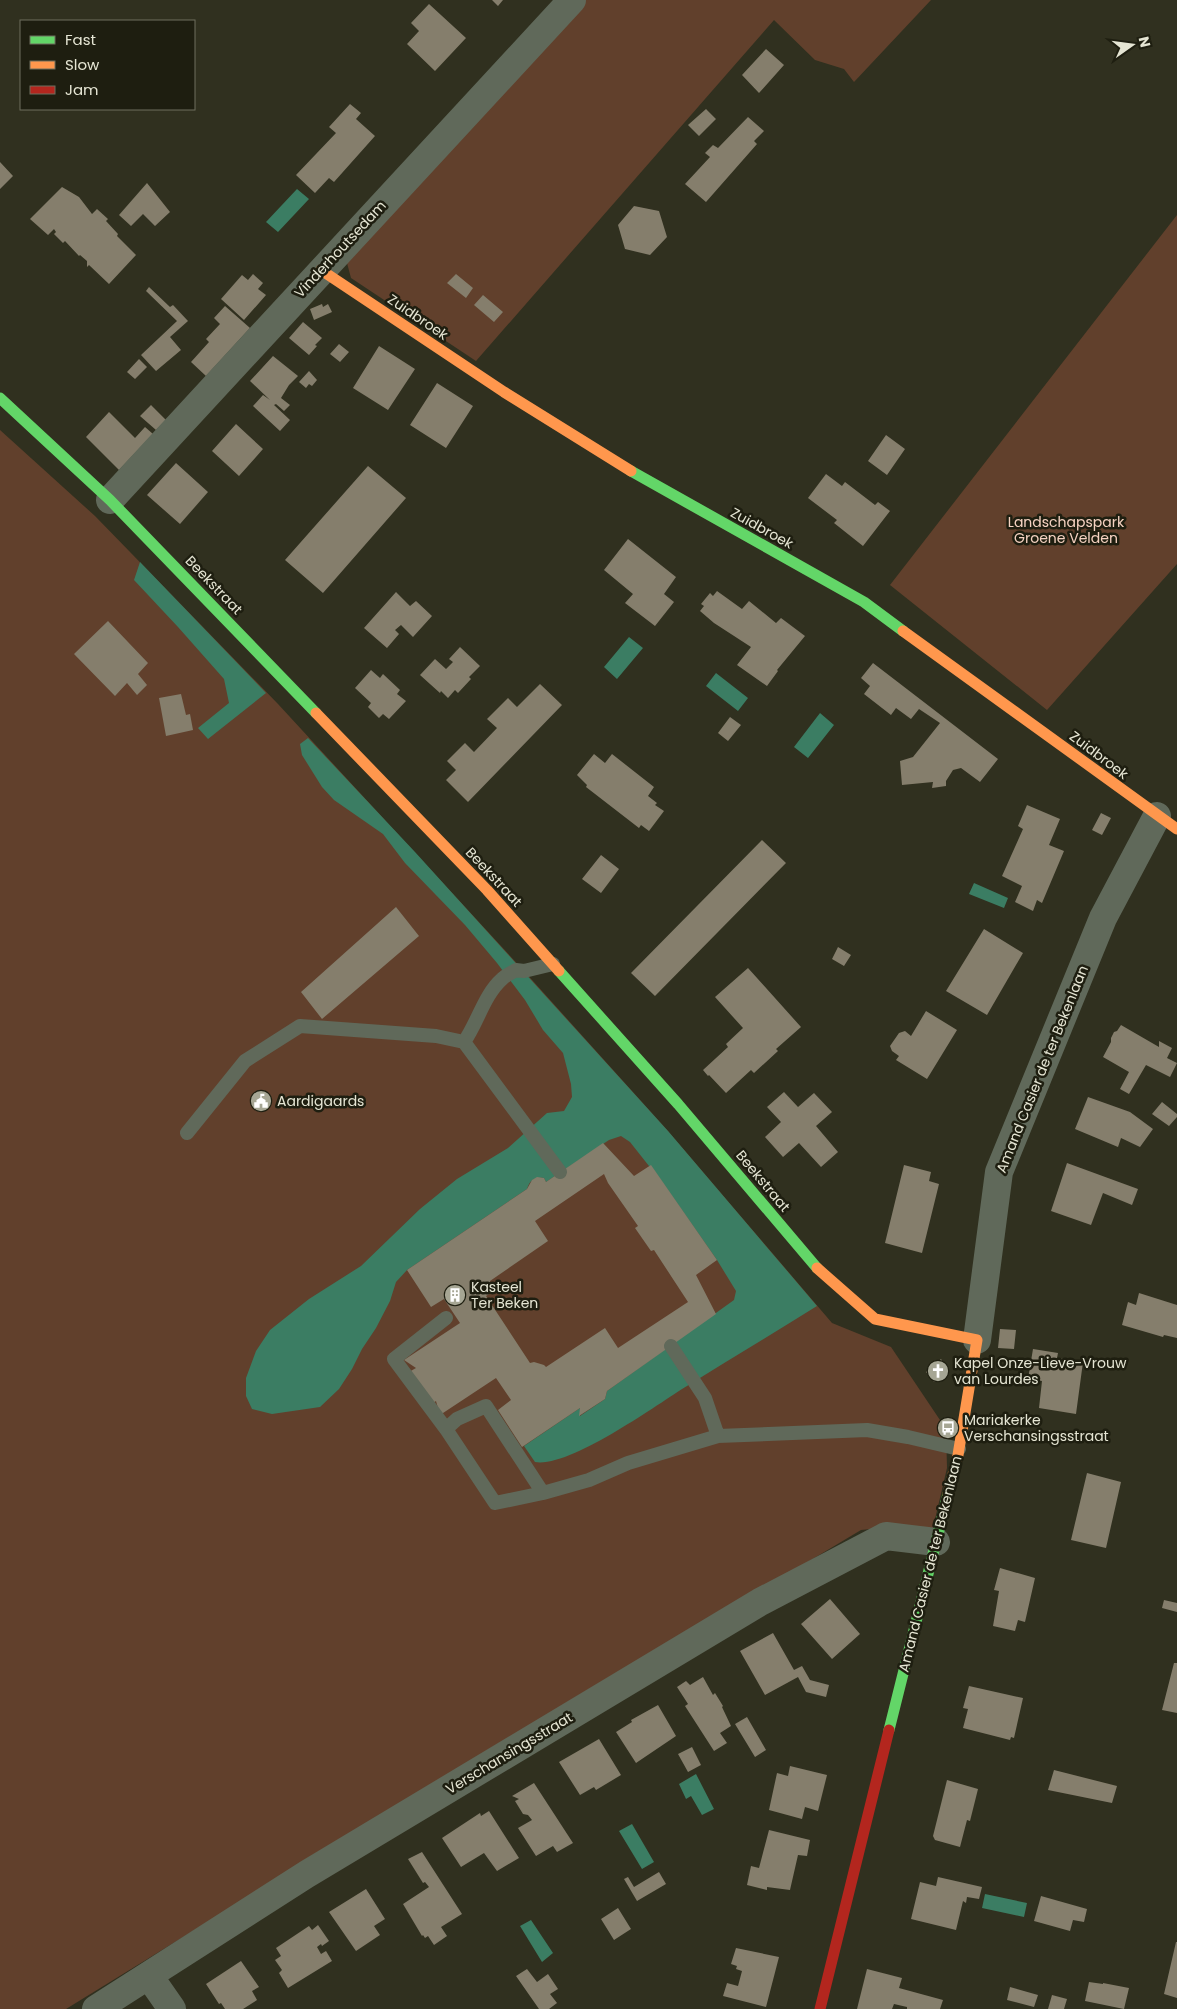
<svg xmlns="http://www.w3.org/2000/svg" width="1177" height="2009" font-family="Poppins,sans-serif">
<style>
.green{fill:#61402c}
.water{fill:#3b7d63}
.building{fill:#857e6c;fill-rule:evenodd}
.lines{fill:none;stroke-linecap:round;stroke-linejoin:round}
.lane{stroke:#60695a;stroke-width:14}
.street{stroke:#60695a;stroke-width:28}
.fast{stroke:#63d668;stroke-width:11}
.slow{stroke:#ff974d;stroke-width:11}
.jam{stroke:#b3261e;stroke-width:11}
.labels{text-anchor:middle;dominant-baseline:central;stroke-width:5;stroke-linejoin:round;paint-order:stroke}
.street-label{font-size:14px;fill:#e5e5d3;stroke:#1e1e10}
.park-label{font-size:14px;fill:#f5d2c1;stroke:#1e1e10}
.poi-label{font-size:14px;fill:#e5e5d3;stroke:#1e1e10;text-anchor:start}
</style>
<rect width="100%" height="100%" fill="#30301f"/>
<path class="green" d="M582 0H931L854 82 844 69 815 60 774 20 476 361 351 278 347 263Z
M1177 215V564L1047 710 890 585Z
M0 430 95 516 278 704 524 971 668 1131 832 1323 891 1347 946 1429 947 1468 932 1532 889 1527 861 1530 302 1864 66 2009H0Z"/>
<path class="water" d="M297 189 309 199 278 232 266 222Z
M140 562 266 693 208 739 198 728 229 703 224 679 178 627 134 580Z
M629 637 643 648 617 679 604 667Z
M716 673 748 698 738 711 706 686Z
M820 713 834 725 808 758 794 747Z
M308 738 415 852 668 1131 817 1306C774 1333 730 1359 687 1386 656 1405 570 1468 535 1462L524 1446 580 1408V1416L605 1399 607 1391 734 1300 736 1291 717 1260 651 1166H649L630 1142 621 1136 609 1140 546 1182 544 1178C534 1177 530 1180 527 1189L407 1270 396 1282 390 1301 376 1328 362 1349 352 1369 339 1389 320 1407 272 1414 252 1409 246 1396V1378L256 1351 270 1330 309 1299 361 1266 420 1209 457 1179 508 1148 547 1113 564 1111 572 1097 571 1084 563 1053 543 1030 525 1000 497 963 465 925 405 863 383 834 334 800 322 787 302 755 300 744Z
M974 883 1008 898 1004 908 969 894Z
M696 1774 714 1809 702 1815 691 1796 686 1799 679 1784Z
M632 1824 654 1862 642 1869 619 1831Z
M985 1894 1027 1903 1024 1917 982 1908Z
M531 1920 553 1953 542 1962 520 1926Z"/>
<path class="building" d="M492 0H503L498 6Z
M429 4 466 38 435 71 407 44 419 31 411 23Z
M766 49 784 65 759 93 742 75Z
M350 104 361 113 356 119 375 136 334 182 329 178 315 193 296 175 336 133 329 127Z
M706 109 716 119 699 136 688 125Z
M748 117 764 131 754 141 757 144 706 202 685 184 710 157 705 153 713 145 718 148Z
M0 162 13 176 0 189Z
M147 183 170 212 155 226 143 214 131 226 119 215Z
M62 187 79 197 92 214 97 209 108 219 106 221 118 234 117 236 136 255 109 284 89 265 87 267V261L80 255 79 256 65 241 63 243 54 234 56 232 54 229 48 235 30 219Z
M634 206 659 211 667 237 650 255 625 249 618 225Z
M253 274 263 283 258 289 266 295 244 320 221 299 242 275 248 280Z
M456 274 473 288 466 298 447 283Z
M149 287 170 307 173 305 188 321 170 337 181 350 156 371 141 355 177 321 146 291Z
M483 295 503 312 494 322 474 305Z
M322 304 323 307 328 304 332 312 314 320 310 309Z
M225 306 250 328 206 376 191 362 209 342 206 339 220 324 214 318Z
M303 322 322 338 315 345 317 346 309 355 289 338Z
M339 344 349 352 340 362 330 354Z
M379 346 415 369 388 410 353 388Z
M273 356 298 376 289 385 281 398 290 405 284 411 276 404 274 405 290 420 280 431 253 406 263 395 270 400 250 381Z
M139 359 147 367 135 379 127 372Z
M309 371 317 380 312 386 309 384 306 388 299 382Z
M437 383 473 406 446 448 410 425Z
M151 405 166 420 156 430 140 416Z
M109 412 135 438 145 427 153 434 119 470 86 437Z
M236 424 263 449 239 476 212 451Z
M886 435 905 449 887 475 868 461Z
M176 463 208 492 180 524 147 495Z
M368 466 406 498 323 593 285 560Z
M826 474 842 486 845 482 875 505 878 502 890 511 863 546 834 523 837 520 808 498Z
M628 539 676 577 664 594 674 602 655 626 625 603 633 594 604 570Z
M717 591 742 609 749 601 776 623 781 618 805 636 777 670 778 671 767 686 737 665 751 647 714 623 700 611 704 606 701 604 710 593 713 596Z
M396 592 410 606 416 601 432 616 413 637 401 625 395 630 399 634 387 648 364 628Z
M108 621 148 663 138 674 147 685 137 695 127 683 115 696 74 654Z
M460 647 480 666 469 677 471 679 458 693 455 690 448 698 441 691 440 693 420 675 435 659 446 669 453 662 449 659Z
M873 663 998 759 980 782 961 768 953 770 946 781V786L932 788 933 782 902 785 900 761 913 757 940 723 919 709 911 719 896 708 891 715 864 694 870 686 861 678Z
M371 670 380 678 383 674 400 690 397 694 406 701 389 719 383 714 379 718 368 707 371 703 355 688Z
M540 684 562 705 468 802 446 780 456 770 447 761 465 743 474 752 497 728 487 719 508 698 517 707Z
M181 694 186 715 190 714 193 730 166 736 159 698Z
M730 717 741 725 728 741 718 733Z
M594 754 605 763 612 754 654 787 648 796 657 803 655 805 664 811 649 831 641 825 639 828 586 787 587 785 577 775Z
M1027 805 1060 819 1049 845 1064 851 1042 903 1037 900 1033 911 1015 902 1022 886 1002 876 1023 829 1018 826Z
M1101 813 1111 818 1102 835 1092 830Z
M762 840 786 863 655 996 631 973Z
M601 855 619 869 601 893 582 879Z
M396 907 419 936 322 1019 301 992Z
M984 929 1023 953 987 1015 946 991Z
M838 947 851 955 844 966 832 959Z
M748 968 801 1027 776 1049 778 1051 754 1073 751 1070 726 1093 709 1075 708 1076 703 1070 728 1047 726 1044 743 1028 715 997Z
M926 1011 957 1030 927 1079 896 1060 899 1056 892 1051 890 1046 899 1033 905 1031 911 1036Z
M1121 1025 1159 1047V1041L1172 1048 1167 1058 1177 1063 1170 1077 1146 1065 1129 1094 1120 1089 1129 1072 1103 1057 1111 1042V1038L1114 1032 1117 1031Z
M784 1092 798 1107 814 1093 832 1112 816 1126 838 1152 821 1167 799 1143 783 1157 765 1137 781 1122 767 1107Z
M1088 1097 1130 1112 1153 1129 1140 1147 1121 1138 1118 1147 1075 1129Z
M1162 1102 1177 1114V1117L1169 1126 1152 1114Z
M603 1143 634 1176 651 1165 717 1260 696 1275 716 1314 607 1391 605 1399 579 1416 580 1408 522 1447 498 1410 511 1400 496 1378 440 1415 436 1401 430 1405 409 1372 416 1368 404 1360 460 1323 444 1299 431 1307 407 1270 527 1189 532 1180 537 1177 544 1178 546 1182ZM604 1174 608 1183 638 1226 635 1228 651 1251 654 1250 688 1302 618 1348 605 1328 546 1367 544 1365 534 1362 530 1363 486 1296 489 1294 490 1281 548 1241 535 1221Z
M1067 1163 1138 1189 1132 1205 1103 1193 1091 1225 1051 1211Z
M904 1165 931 1172 929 1181 939 1184 922 1253 885 1243Z
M1139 1293 1177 1305V1338L1164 1335 1163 1337 1122 1325 1128 1302 1136 1305Z
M1000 1329 1016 1330 1014 1349 998 1348Z
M1033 1349 1058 1353 1057 1358 1083 1362 1076 1414 1039 1408 1042 1381 1028 1379Z
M941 1359 949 1371 934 1382 926 1372Z
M1087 1473 1121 1482 1106 1548 1071 1540Z
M1000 1568 1035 1578 1025 1622 1018 1620 1015 1631 993 1626 999 1591 994 1590Z
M830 1599 860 1634 832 1659 801 1624Z
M1164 1600 1177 1603V1612L1162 1608Z
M773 1633 794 1670 802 1666 810 1680 829 1685 826 1697 806 1692 798 1677 765 1695 740 1651Z
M1174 1663H1177V1713L1162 1710Z
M703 1677 713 1695 715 1693 723 1706 722 1707 731 1726 720 1733 727 1743 714 1751 685 1706 688 1704 677 1687 686 1681 690 1685Z
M969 1686 1023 1698 1014 1738 1011 1737 1010 1740 963 1728 968 1709 963 1708Z
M658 1705 676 1736 636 1763 616 1732 632 1722 631 1720Z
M747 1717 766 1750 755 1757 735 1724Z
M599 1739 621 1775 596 1790 594 1787 580 1795 559 1762Z
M692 1747 701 1765 688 1772 678 1754Z
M790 1766 827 1775 818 1811 805 1807 802 1819 769 1810 777 1773 788 1776Z
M1054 1770 1117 1786 1112 1803 1048 1790Z
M947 1780 978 1789 970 1821 967 1820 960 1847 935 1840 933 1836Z
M534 1783 573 1843 557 1852 553 1846 536 1856 518 1828 532 1820 528 1815 523 1814 515 1801 519 1799 512 1796Z
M489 1811 519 1858 497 1871 484 1853 461 1867 442 1838 480 1813 481 1816Z
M769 1830 810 1840 807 1856 798 1855 790 1890 767 1887V1890L747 1885 751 1866 759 1868Z
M422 1852 462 1914 441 1927 447 1936 434 1945 428 1936 425 1938 423 1935 422 1936 403 1904 429 1887 425 1882 423 1883 408 1859Z
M659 1872 666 1884 637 1901 624 1879 628 1877 634 1887Z
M938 1877 982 1887 979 1899 967 1897 966 1903 963 1901 956 1930 911 1919 920 1882 936 1886Z
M366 1889 385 1919 374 1926 380 1935 356 1951 329 1912Z
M1041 1896 1087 1909 1084 1922 1073 1920 1070 1931 1034 1921Z
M618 1908 631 1929 614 1940 601 1919Z
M318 1925 329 1941 322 1946 321 1944 317 1947 321 1954 326 1951 332 1961 288 1988 279 1973 282 1970 275 1960 281 1956 276 1948 309 1926 312 1930Z
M1176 1942H1177V1998L1164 1994Z
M736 1948 779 1957 766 2007 723 1996 727 1983 738 1986 742 1971 736 1969 737 1966 731 1964Z
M241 1961 259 1987 252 1991 257 2000 243 2009H225L221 2003 219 2004 206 1984Z
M527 1969 537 1982 548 1974 558 1989 550 1994 557 2003 549 2009H539L516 1976Z
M867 1969 902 1978 899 1988 943 2000 940 2009H907V2007L894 2004 892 2009H857Z
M1089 1982 1103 1984V1983L1129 1988 1124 2009 1085 2001Z
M1010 1987 1038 1995 1034 2007 1007 2000Z
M1052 1995 1067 1999 1064 2009H1048Z"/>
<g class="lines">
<path class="lane" d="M464 1042 560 1172
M187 1133 245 1061 300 1026 436 1036 464 1042C478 1022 484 995 502 979 506 975 511 973 516 970L524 971 553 964
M671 1346 705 1398 718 1436
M446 1429 394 1359 446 1318
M543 1493 495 1503 446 1429 457 1419 486 1406 543 1493 589 1480 628 1463 718 1436 867 1430 908 1437 959 1449"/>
<path class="street" d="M110 500 572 0
M977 1340 999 1172 1103 918 1157 816
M149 1976 172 2009
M96 2009 307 1874 760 1602 886 1536 936 1542"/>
<path class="fast" d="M0 398 110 500 316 713
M631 471 864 602 903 631
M559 971 678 1104 817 1268
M889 1730 948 1494"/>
<path class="slow" d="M321 270 504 392 631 471
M903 631 1177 829
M316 713 487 890 559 971
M817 1268 875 1319 977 1340 958 1455 948 1494"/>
<path class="jam" d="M820 2009 889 1730"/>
</g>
<defs>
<g id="civic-disc" transform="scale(1.125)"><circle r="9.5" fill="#a6a694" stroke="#1e1e10"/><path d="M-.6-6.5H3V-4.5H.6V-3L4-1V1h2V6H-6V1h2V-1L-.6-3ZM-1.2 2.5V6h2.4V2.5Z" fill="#fff"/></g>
<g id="building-disc" transform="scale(1.125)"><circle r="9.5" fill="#a6a694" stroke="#1e1e10"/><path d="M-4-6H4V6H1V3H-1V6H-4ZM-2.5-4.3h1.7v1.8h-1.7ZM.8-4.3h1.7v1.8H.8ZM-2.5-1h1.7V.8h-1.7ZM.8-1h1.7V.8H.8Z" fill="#fff"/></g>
<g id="church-disc" transform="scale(1.125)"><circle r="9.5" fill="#a6a694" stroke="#1e1e10"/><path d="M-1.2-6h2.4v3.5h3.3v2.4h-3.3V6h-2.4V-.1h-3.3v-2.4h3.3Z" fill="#fff"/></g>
<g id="bus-disc" transform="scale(1.125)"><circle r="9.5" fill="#a6a694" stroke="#1e1e10"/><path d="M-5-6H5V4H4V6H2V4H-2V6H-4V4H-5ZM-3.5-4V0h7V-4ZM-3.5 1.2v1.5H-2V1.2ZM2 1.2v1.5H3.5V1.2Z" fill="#fff"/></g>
</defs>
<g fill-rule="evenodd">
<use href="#civic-disc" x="261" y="1101"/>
<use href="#building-disc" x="455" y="1295"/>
<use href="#church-disc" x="938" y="1371"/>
<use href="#bus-disc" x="948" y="1428"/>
</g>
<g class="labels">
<g class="street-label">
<text transform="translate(340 249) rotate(-47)">Vinderhoutsedam</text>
<text transform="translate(418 317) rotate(34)">Zuidbroek</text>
<text transform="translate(762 528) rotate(29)">Zuidbroek</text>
<text transform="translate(214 585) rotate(46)">Beekstraat</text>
<text transform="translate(1099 755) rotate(37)">Zuidbroek</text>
<text transform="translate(494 877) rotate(47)">Beekstraat</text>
<text transform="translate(1042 1069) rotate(-68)">Amand Casier de ter Bekenlaan</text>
<text transform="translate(763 1181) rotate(50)">Beekstraat</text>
<text transform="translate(930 1564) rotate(-76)">Amand Casier de ter Bekenlaan</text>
<text transform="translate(509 1753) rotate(-31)">Verschansingsstraat</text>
</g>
<g class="park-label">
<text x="1066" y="522">Landschapspark<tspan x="1066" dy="16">Groene Velden</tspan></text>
</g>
<g class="poi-label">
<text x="277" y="1101">Aardigaards</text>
<text x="471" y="1287">Kasteel<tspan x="471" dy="16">Ter Beken</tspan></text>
<text x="954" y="1363">Kapel Onze-Lieve-Vrouw<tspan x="954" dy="16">van Lourdes</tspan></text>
<text x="964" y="1420">Mariakerke<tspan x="964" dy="16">Verschansingsstraat</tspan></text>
</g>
</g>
<rect x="20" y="20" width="175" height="90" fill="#1e1e10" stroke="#6e6e5e"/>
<rect x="30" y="36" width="25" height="8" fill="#63d668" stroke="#6e6e5e"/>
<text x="65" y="45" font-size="15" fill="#e5e5d3">Fast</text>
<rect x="30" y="61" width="25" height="8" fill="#ff974d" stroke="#6e6e5e"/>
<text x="65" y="70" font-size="15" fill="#e5e5d3">Slow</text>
<rect x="30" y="86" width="25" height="8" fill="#b3261e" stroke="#6e6e5e"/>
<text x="65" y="95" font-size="15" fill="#e5e5d3">Jam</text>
<g transform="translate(1132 45) rotate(76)" stroke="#1e1e10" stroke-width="4" paint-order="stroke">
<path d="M0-4L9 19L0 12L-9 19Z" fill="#e5e5d3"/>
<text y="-8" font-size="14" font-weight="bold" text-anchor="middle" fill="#e5e5d3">N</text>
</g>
</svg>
